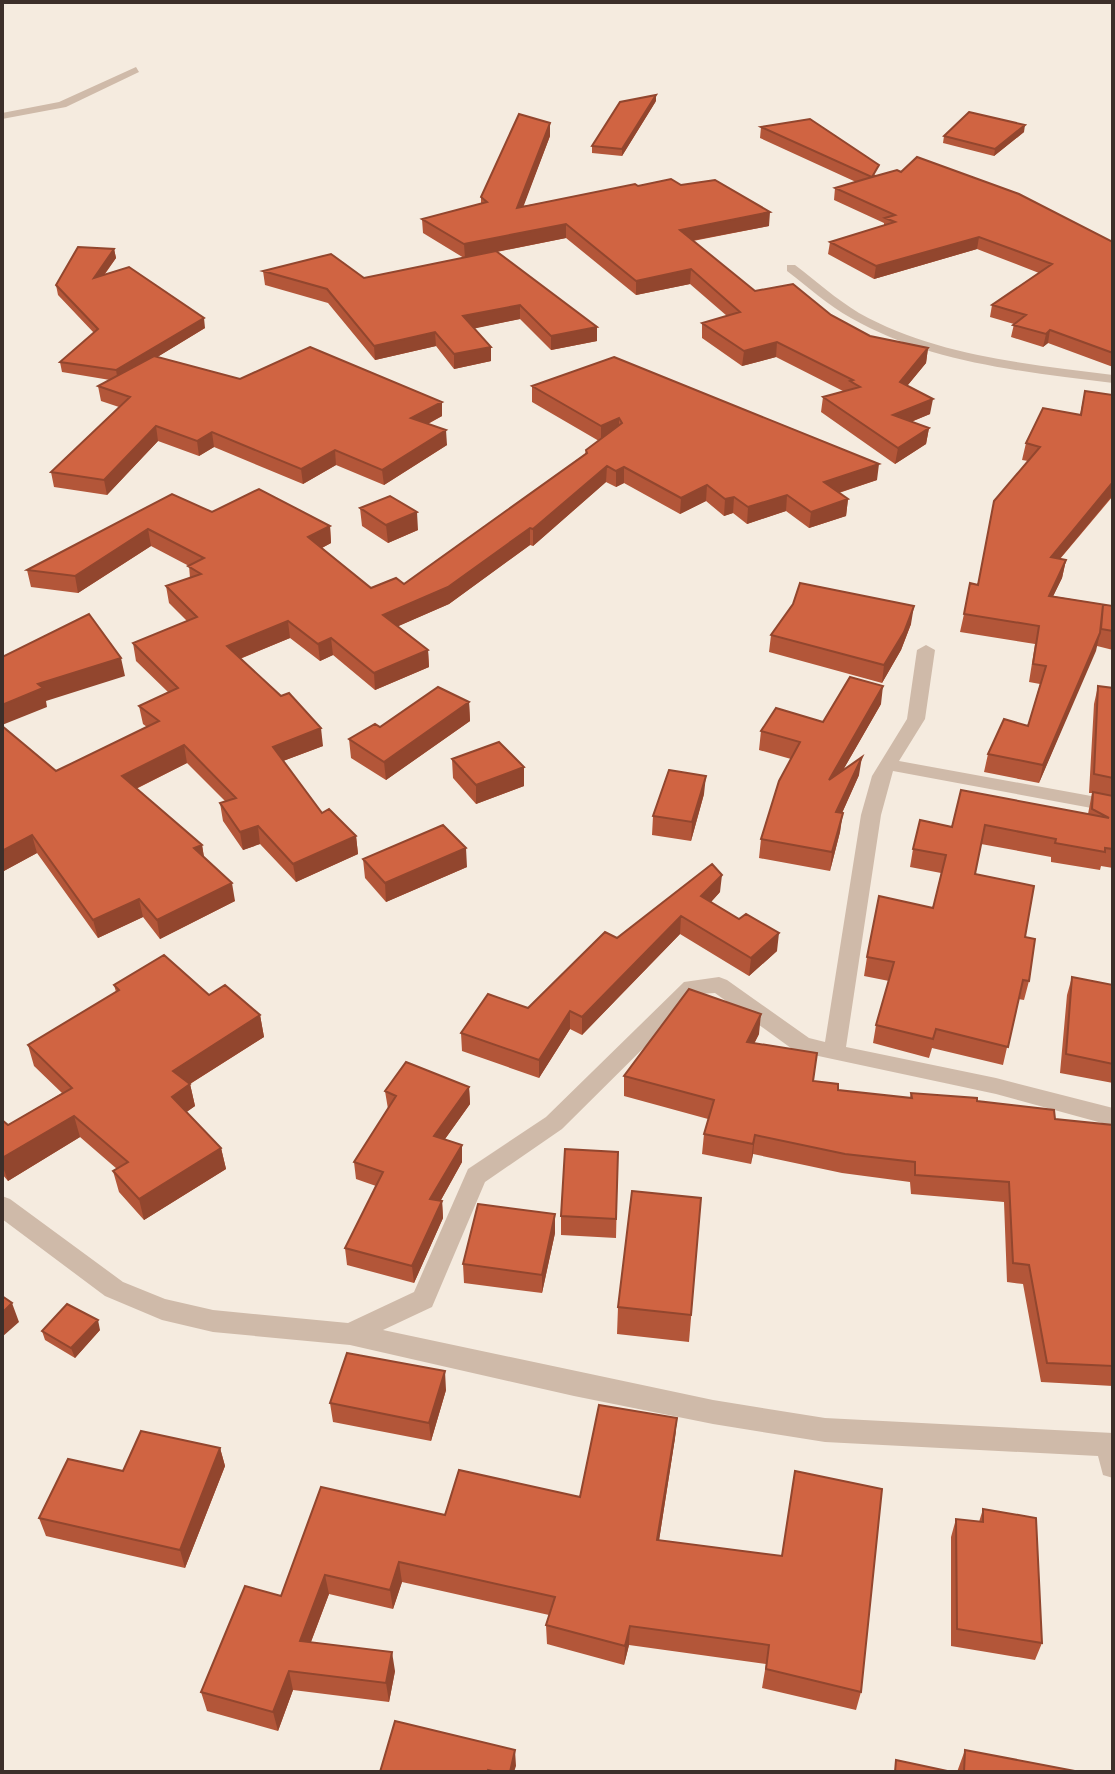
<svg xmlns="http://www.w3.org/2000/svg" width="1115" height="1774" font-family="'Source Sans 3',sans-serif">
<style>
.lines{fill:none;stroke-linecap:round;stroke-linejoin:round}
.street{fill:#cfbaa9;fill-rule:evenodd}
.wall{fill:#b35639}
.shaded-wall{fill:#92462e}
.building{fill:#d06442;stroke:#92462e;stroke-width:2}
</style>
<rect width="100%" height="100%" fill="#f5ebdf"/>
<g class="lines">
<path class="street" d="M136 67 139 72 66 107 2 119V113L59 102Z
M787 265H795C816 281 836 299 859 313 936 356 1028 364 1113 375V383C1025 372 930 363 851 318 828 305 808 287 787 271Z
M926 645 935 650 925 719 899 761 1113 800V812L893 771 881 815 846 1047 996 1078 1113 1108V1126L996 1094 795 1051 715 993 698 994 562 1129 485 1182 432 1307 383 1330 713 1400 825 1418 1113 1433V1478L1103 1475 1098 1456 825 1442 713 1424 574 1396 350 1345 213 1332 162 1320 105 1296 2 1219V1196L10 1199 123 1282 165 1299 213 1310 348 1323 414 1292 468 1169 546 1117 684 982 719 977 727 980 809 1038 825 1042 861 815 872 776 907 719 917 650Z"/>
</g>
<path class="wall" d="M656 101 622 156 592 153V146Z
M550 123V136L523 206 638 186 681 185 769 226 693 241 755 291 831 315 870 336 928 348 926 363 907 386 930 414 911 422 929 428 926 444 895 464 821 412 823 397 843 391 776 357 742 366 702 338V323L727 316 690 284 636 295 566 238 497 252 597 327V341L551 350 520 319 474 328 491 347V361L454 369 436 346 375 360 328 303 265 285 263 271 364 278 464 258 423 233 422 219 481 204V197Z
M761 127 878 176 1113 242V367L1048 343 1043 347 1011 337 1014 324 990 317 992 305 1039 273 977 249 874 279 828 254 830 242 884 226V223L834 200 835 188 856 182 760 138Z
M1024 132 994 156 943 143 944 136Z
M114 249 116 258 105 274 205 328 157 357 240 379 442 416 428 424 447 445 384 485 336 465 303 484 214 447 199 456 158 441 107 495 54 487 51 472 119 407 101 401 98 386 110 380 62 372 60 362 94 333 58 295 56 285Z
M532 386 877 480 839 493 848 499 846 516 809 528 786 511 747 524 733 513 724 516 706 501 680 514 624 483 616 487 606 482 533 546 530 545 449 604 398 626 428 650 429 667 375 690 333 655 320 661 290 638 240 659 323 746 283 761 322 813 356 836 358 854 296 882 260 844 243 850 223 821 220 803 225 801 187 763 136 789 202 845 204 858 235 901 160 939 143 917 98 938 37 853 2 872 56 771 147 727 143 724 139 706 168 692 136 661 133 643 187 621 169 603 166 586 190 578 189 566 151 546 78 593 31 587 27 570 172 494 212 512 330 526 331 543 322 548 371 588 404 584 585 454 586 450 599 441 532 402Z
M1085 391 1113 395V496L1060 559 1066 560 1062 578 1053 596 1113 606V650L1097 646V645L1039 783 984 772 988 754 1028 726 1040 684 1029 682 1035 644 960 632 964 614 978 585 1028 461 1022 460 1026 443 1080 415Z
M360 508 418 530 388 543 362 526Z
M911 624 901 650 882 683 769 652 771 635Z
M1098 686 1113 688V868L1101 866 1100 870 1051 862V857L981 844 975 874 1025 937 1029 981 1024 1000 1018 999 1003 1065 932 1048 929 1058 873 1043 876 1025 889 981 864 976 867 957 933 908 941 873 910 867 913 849 952 827 1088 814 1092 793H1089L1094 704Z
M469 702 470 721 386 780 351 758 349 739 380 727Z
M881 704 843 770 859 775 842 813 840 832 830 871 759 858 761 839 791 759 759 750 761 731 823 722Z
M452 759 524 767V786L476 804 453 778Z
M704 794 691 841 652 835 653 816Z
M363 859 467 867 386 902 365 878Z
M720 892 711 902 777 951 749 976 680 934 582 1035 570 1029 539 1078 462 1051 461 1033 528 1008 617 938Z
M1072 977 1113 985V1083L1060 1073 1067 995Z
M114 985 209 995 260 1015 264 1037 190 1084 195 1106 186 1112 221 1148 226 1169 144 1220 119 1192 113 1171 117 1169 80 1137 8 1181 2 1174V1120L8 1125 62 1093 34 1066 28 1045 116 992Z
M759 1034 754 1044 813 1081 838 1090 910 1098 911 1093 977 1101 1055 1119 1113 1125V1386L1041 1382 1023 1284 1007 1282 1004 1202 911 1194 910 1182 842 1173 753 1154 751 1164 702 1154 704 1134 708 1119 624 1096V1076Z
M469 1087 470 1104 445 1139 462 1162 441 1200 442 1201 443 1218 414 1283 347 1265 345 1248 376 1186 356 1179 354 1162 388 1109 385 1091Z
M618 1152 616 1238 561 1235V1216Z
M701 1198 689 1342 617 1334 618 1307Z
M555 1233 542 1293 464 1283 463 1264Z
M100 1330 75 1358 45 1340 42 1331Z
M446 1390 431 1441 333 1422 330 1403Z
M677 1418 675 1438 659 1540 861 1692 856 1710 762 1688 766 1664 629 1645 624 1665 547 1644 546 1625 549 1615 402 1582 393 1609 329 1594 311 1642 395 1671 389 1702 293 1690 278 1731 207 1711 201 1692 281 1596 445 1515 580 1497Z
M220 1448 225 1466 185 1568 46 1536 39 1518 123 1471Z
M983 1509 1042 1643 1035 1660 951 1646V1537L956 1519 979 1522Z
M965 1750 1080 1772H957Z"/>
<path class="shaded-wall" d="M656 95V101L622 156V149Z
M550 123V136L518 221 517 208Z
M1025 125 1024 132 994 156 995 149Z
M770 212 769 226 679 243 680 230Z
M566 224V238L465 258 464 244Z
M979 237 977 249 874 279 876 266Z
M114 249 116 258 95 287 94 278Z
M691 269 690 284 636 295V281Z
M520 305V319L463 331V316Z
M204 318 205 328 118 381 116 370Z
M597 327V341L551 350V336Z
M1050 330 1048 343 1043 347 1046 334Z
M435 332 436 346 375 360 374 346Z
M777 342 776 357 742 366 744 351Z
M491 347V361L454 369V354Z
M928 348 926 363 898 397 900 382Z
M933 399 930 414 891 430 893 415Z
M442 402V416L412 432 411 418Z
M619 418V434L601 442V426Z
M156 426 158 441 107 495 104 480Z
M929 428 926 444 895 464 898 448Z
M446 430 447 445 384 485 382 470Z
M212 432 214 447 199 456 197 441Z
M335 450 336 465 303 484 301 469Z
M879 464 877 480 822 498 824 482Z
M607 466 606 482 533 546V529Z
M624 467V483L616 487V471Z
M1113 482 1112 496 1047 574 1051 557Z
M707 485 706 501 680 514 681 498Z
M787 495 786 511 747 524 748 507Z
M734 497 733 513 724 516 725 499Z
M848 499 846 516 809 528 811 512Z
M417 512 418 530 388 543 386 525Z
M330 526 331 543 310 554 308 537Z
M530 528V545L449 604 385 632 383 615Z
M148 529 151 546 78 593 75 576Z
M1066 560 1062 578 1045 613 1049 596Z
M914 606 911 624 901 650 882 683 884 665Z
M288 621 290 638 229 663 227 646Z
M1100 633 1096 651 1039 783 1043 765Z
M331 638 333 655 320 661 318 644Z
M428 650 429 667 375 690 374 673Z
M121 658 125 676 46 701 47 707 2 725V705L38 684Z
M883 686 881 704 827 798 829 780Z
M469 702 470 721 386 780 384 762Z
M321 728 323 746 275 764 273 747Z
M184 745 187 763 125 794 122 776Z
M862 757 859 775 834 831 836 812Z
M524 767V786L476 804V785Z
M706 776 704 794 691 841 692 822Z
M843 813 840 832 830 871 832 852Z
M258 826 260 844 243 850 240 832Z
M32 835 37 853 2 872V851Z
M356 836 358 854 296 882 293 864Z
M202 845 205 863 194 848Z
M466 848 467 867 386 902 385 883Z
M722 875 720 892 700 914 701 896Z
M232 883 235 901 160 939 157 920Z
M139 899 143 917 98 938 93 920Z
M681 916 680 934 582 1035V1017Z
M779 933 777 951 749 976 751 958Z
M570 1011V1029L539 1078V1060Z
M761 1014 759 1034 744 1062 747 1042Z
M260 1015 264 1037 177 1092 173 1071Z
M190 1084 195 1106 177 1119 172 1097Z
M469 1087 470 1104 435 1153 434 1136Z
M74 1116 80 1137 8 1181 2 1164V1158Z
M755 1135 753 1154 751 1164 753 1144Z
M462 1145V1162L432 1216 430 1199Z
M221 1148 226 1169 144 1220 139 1199Z
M442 1201 443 1218 414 1283 412 1266Z
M555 1214V1233L542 1293V1275Z
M12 1303 19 1322 2 1337V1313Z
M98 1320 100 1330 75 1358 71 1348Z
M445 1371 446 1390 431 1441 429 1423Z
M677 1418 675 1438 656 1560 657 1540Z
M220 1448 225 1466 185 1568 180 1550Z
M399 1562 402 1582 393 1609 390 1590Z
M325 1575 329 1594 304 1660 300 1641Z
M630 1626 629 1645 624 1665 625 1646Z
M392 1652 395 1671 389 1702 386 1683Z
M289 1671 293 1690 278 1731 273 1712Z
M515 1750 516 1766 514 1772H510Z"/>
<path class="building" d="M656 95 622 149 592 146 620 102Z
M969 112 1025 125 995 149 944 136Z
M519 114 550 123 517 208 635 184 638 186 671 179 681 185 715 180 770 212 680 230 755 291 793 284 831 315 870 336 928 348 900 382 933 399 893 415 929 428 898 448 823 397 860 387 850 381 853 380 777 342 744 351 702 323 740 312 691 269 636 281 566 224 464 244 422 219 487 202 481 197Z
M810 119 879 165 872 177 897 170 901 172 917 157 1019 194 1113 242V353L1050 330 1046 334 1013 325 1026 315 992 305 1052 264 979 237 876 266 830 242 895 222 885 218 895 215 835 188 872 177 761 127Z
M78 247 114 249 94 278 129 267 204 318 116 370 60 362 98 329 56 285Z
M496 251 597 327 551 336 520 305 463 316 491 347 454 354 435 332 374 346 327 289 263 271 331 254 364 278Z
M310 347 442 402 411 418 446 430 382 470 335 450 301 469 212 432 197 441 156 426 104 480 51 472 130 397 98 386 154 356 240 379Z
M614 357 879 464 824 482 848 499 811 512 787 495 748 507 734 497 725 499 707 485 681 498 624 467 616 471 607 466 533 529 530 528 448 587 383 615 428 650 374 673 331 638 318 644 288 621 227 646 281 696 289 693 321 728 273 747 322 813 329 809 356 836 293 864 258 826 240 832 220 803 236 798 184 745 122 776 202 845 194 848 232 883 157 920 139 899 93 920 32 835 2 851V726L56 771 159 721 139 706 178 688 133 643 197 617 166 586 201 574 188 566 204 558 148 529 75 576 27 570 172 494 212 512 259 489 330 526 308 537 371 588 396 578 404 584 587 453 586 450 622 423 619 418 601 426 532 386Z
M1085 391 1113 395V482L1051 557 1066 560 1049 596 1113 606V631L1101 629 1103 605 1100 633 1043 765 988 754 1004 719 1028 726 1046 666 1033 664 1039 626 964 614 970 583 978 585 994 501 1040 447 1026 443 1043 408 1081 415Z
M390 496 417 512 386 525 360 508Z
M800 583 914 606 904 632 884 665 771 635 793 604Z
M89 614 121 658 38 684 43 688 2 705V657Z
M850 677 883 686 829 780 862 757 836 812 843 813 832 852 761 839 779 781 800 742 761 731 776 708 823 722Z
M1098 686 1113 688V778L1094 774Z
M438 687 469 702 384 762 349 739 375 724 380 727Z
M499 742 524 767 476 785 452 759Z
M669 770 706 776 692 822 653 816Z
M961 790 1109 818 1092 809 1093 792 1113 796V849L1105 848V852L1055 843 1056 839 985 825 975 874 1034 886 1025 937 1035 939 1029 981 1023 980 1008 1047 936 1029 933 1039 876 1025 894 962 867 957 879 896 933 908 946 855 913 849 920 820 952 827Z
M443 825 466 848 385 883 363 859Z
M712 864 722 875 701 896 739 919 746 914 779 933 751 958 681 916 582 1017 570 1011 539 1060 461 1033 488 994 528 1008 605 932 617 938Z
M164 955 209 995 225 985 260 1015 173 1071 190 1084 172 1097 221 1148 139 1199 113 1171 128 1162 74 1116 2 1158V1120L8 1125 72 1088 28 1045 119 990 114 985Z
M1072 977 1113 985V1064L1066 1054Z
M689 989 761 1014 747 1042 817 1053 813 1081 838 1084V1090L912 1098 911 1093 977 1098V1101L1054 1110 1055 1119 1113 1125V1366L1047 1363 1029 1265 1013 1263 1009 1182 915 1175V1162L845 1154 755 1135 753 1144 704 1134 714 1100 624 1076Z
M406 1062 469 1087 434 1136 462 1145 430 1199 442 1201 412 1266 345 1248 383 1172 354 1162 396 1096 385 1091Z
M565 1149 618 1152 616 1219 561 1216Z
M632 1191 701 1198 691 1315 618 1307Z
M478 1204 555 1214 542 1275 463 1264Z
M2 1296 12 1303 2 1313Z
M67 1304 98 1320 71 1348 42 1331Z
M347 1353 445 1371 429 1423 330 1403Z
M599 1405 677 1418 657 1540 782 1556 795 1471 882 1489 861 1692 766 1669 769 1645 630 1626 625 1646 546 1625 555 1597 399 1562 390 1590 325 1575 300 1641 392 1652 386 1683 289 1671 273 1712 201 1692 245 1586 281 1596 321 1487 445 1515 459 1470 580 1497Z
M141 1431 220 1448 180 1550 39 1518 68 1459 123 1471Z
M983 1509 1036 1518 1042 1643 957 1629 956 1519 983 1522Z
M395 1721 515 1750 510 1772H497L488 1770 487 1772H380Z
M965 1750 1080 1772H964Z
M896 1760 952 1772H895Z"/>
<rect width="1115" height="1774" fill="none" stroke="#3c2f2a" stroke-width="8"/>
</svg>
